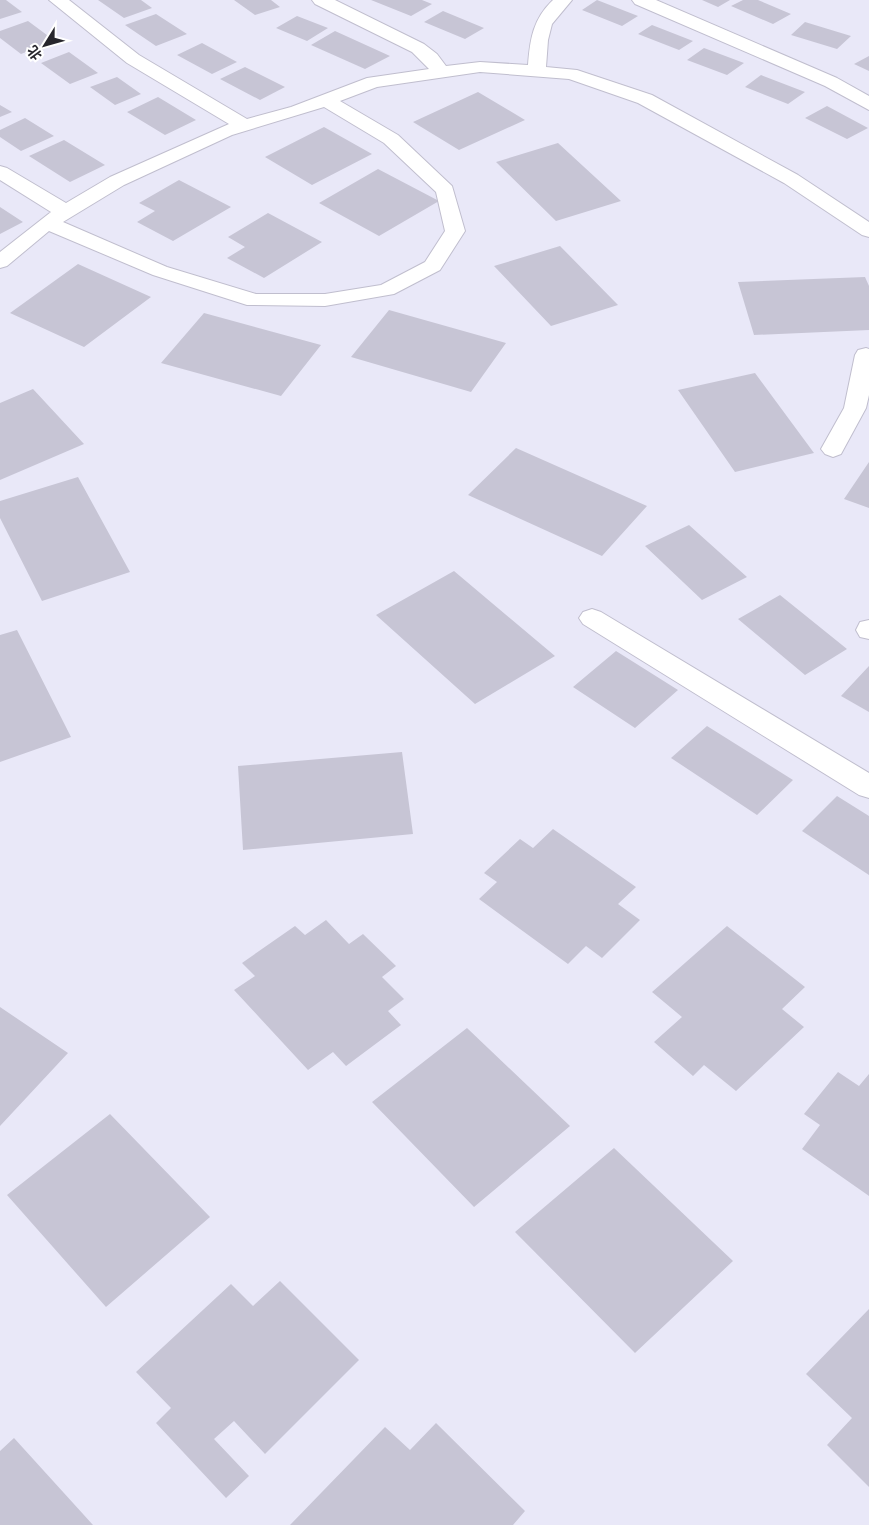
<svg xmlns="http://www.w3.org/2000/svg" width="869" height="1525" font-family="'Fira Sans','Noto Sans SC',sans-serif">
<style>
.building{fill:#c7c5d5}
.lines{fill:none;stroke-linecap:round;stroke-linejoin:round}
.minor-casing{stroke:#c0bece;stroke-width:2}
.minor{fill:#fff;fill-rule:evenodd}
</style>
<rect width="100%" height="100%" fill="#e9e8f8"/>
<path class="building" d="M0 0H6L22 12 0 19Z
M98 0H141L152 8 124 18Z
M234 0H271L280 7 255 15Z
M371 0H422L432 4 411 16Z
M597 0 638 16 622 26 582 10Z
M702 0H730L718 7Z
M743 0H758L791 14 773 24 731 6Z
M443 11 484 28 465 39 424 22Z
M156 14 187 34 156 46 125 25Z
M297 16 328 28 307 41 276 28Z
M28 21 55 41 21 54 0 38V31Z
M805 22 851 36 837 49 791 35Z
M652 25 693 41 679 50 638 34Z
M335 31 390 56 365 69 311 45Z
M202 43 237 62 212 74 177 55Z
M704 48 744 63 727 75 687 60Z
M69 52 98 73 70 84 41 63Z
M869 56V71L854 64Z
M245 67 285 87 260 100 220 79Z
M761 75 805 92 788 104 745 87Z
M117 77 141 94 115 105 90 87Z
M478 92 525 120 459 150 413 122Z
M158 97 196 120 165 135 127 112Z
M0 105 12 112 0 117Z
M827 106 868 128 847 139 805 118Z
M25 118 54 136 21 151 0 137V130Z
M324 127 372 154 312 185 265 157Z
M64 140 105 165 70 182 29 156Z
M558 143 621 201 556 221 496 162Z
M378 169 439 201 379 236 319 203Z
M179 180 231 207 173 241 137 222 155 211 139 203Z
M0 207 23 222 0 234Z
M268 213 322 242 264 278 227 258 245 247 228 237Z
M560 246 618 305 551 326 494 266Z
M78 264 151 297 84 347 10 313Z
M865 277 869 286V330L754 335 738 282Z
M389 310 506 343 471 392 351 357Z
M204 313 321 345 281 396 161 363Z
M755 373 814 453 735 472 678 390Z
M33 389 84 444 0 480V403Z
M516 448 647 506 602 556 468 495Z
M869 462V508L844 499Z
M78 477 130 572 42 601 0 518V501Z
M689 525 747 577 702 600 645 546Z
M454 571 555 656 475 704 376 615Z
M780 595 847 649 805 675 738 619Z
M17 630 71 737 0 762V635Z
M616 651 678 690 635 728 573 687Z
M869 666V712L841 696Z
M707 726 793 780 757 815 671 758Z
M402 752 413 834 243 850 238 766Z
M837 796 869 816V875L802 831Z
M553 829 636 887 618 904 640 920 602 958 586 946 568 964 479 899 497 882 484 873 520 839 533 848Z
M326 920 349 944 363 934 396 966 382 977 404 999 388 1011 401 1025 346 1066 333 1052 308 1070 234 990 255 976 242 963 295 926 305 935Z
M727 926 805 987 782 1009 804 1027 736 1091 704 1065 693 1076 654 1042 682 1017 652 992Z
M0 1007 68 1053 0 1126Z
M467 1028 570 1126 474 1207 372 1102Z
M838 1072 859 1086 869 1074V1196L802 1149 820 1125 804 1114Z
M110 1114 210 1217 106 1307 7 1195Z
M614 1148 733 1261 635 1353 515 1232Z
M280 1281 359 1360 265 1454 234 1421 214 1439 249 1476 226 1498 156 1423 171 1408 136 1372 231 1284 253 1306Z
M869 1309V1487L827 1445 852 1418 806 1374Z
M436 1423 525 1511 513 1525H290L385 1427 410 1450Z
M14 1438 93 1525H0V1451Z"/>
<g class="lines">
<g class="minor-casing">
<path id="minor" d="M49 0H69L139 55 247 119 291 107 367 78 429 69 412 52 315 4 312 0H335L424 44 437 54 446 66 480 62 528 65C530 39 533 19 553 0H572L552 24 548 40 546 67 577 70 652 95 798 175 869 222V237L862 235 784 183 638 103 569 79 480 72 377 87 340 101 398 135 452 186 465 231 440 270 394 294 325 306 247 305 153 275 49 231 7 266 0 268V252L51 212 0 180V166L7 168 66 203 110 177 229 124 127 63ZM324 107 384 143 436 192 445 231 425 262 381 285 325 294H256L167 267 63 222 124 185 232 135Z
M632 0H656L837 78 869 96V110L825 86 635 4Z
M866 348 869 349V395L866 408 841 454 833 457 825 454 821 449 844 408 855 355 858 350Z
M592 609 601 612 869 773V798L859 795 583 624 579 618 583 612Z
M869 620V639L860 637 856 630 860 622Z"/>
</g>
<use href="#minor" class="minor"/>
</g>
<g transform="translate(45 45) rotate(233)" stroke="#ffffff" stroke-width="4" paint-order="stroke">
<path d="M0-4L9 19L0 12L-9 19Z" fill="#27262c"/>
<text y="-8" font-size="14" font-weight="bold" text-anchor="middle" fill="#27262c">北</text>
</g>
</svg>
